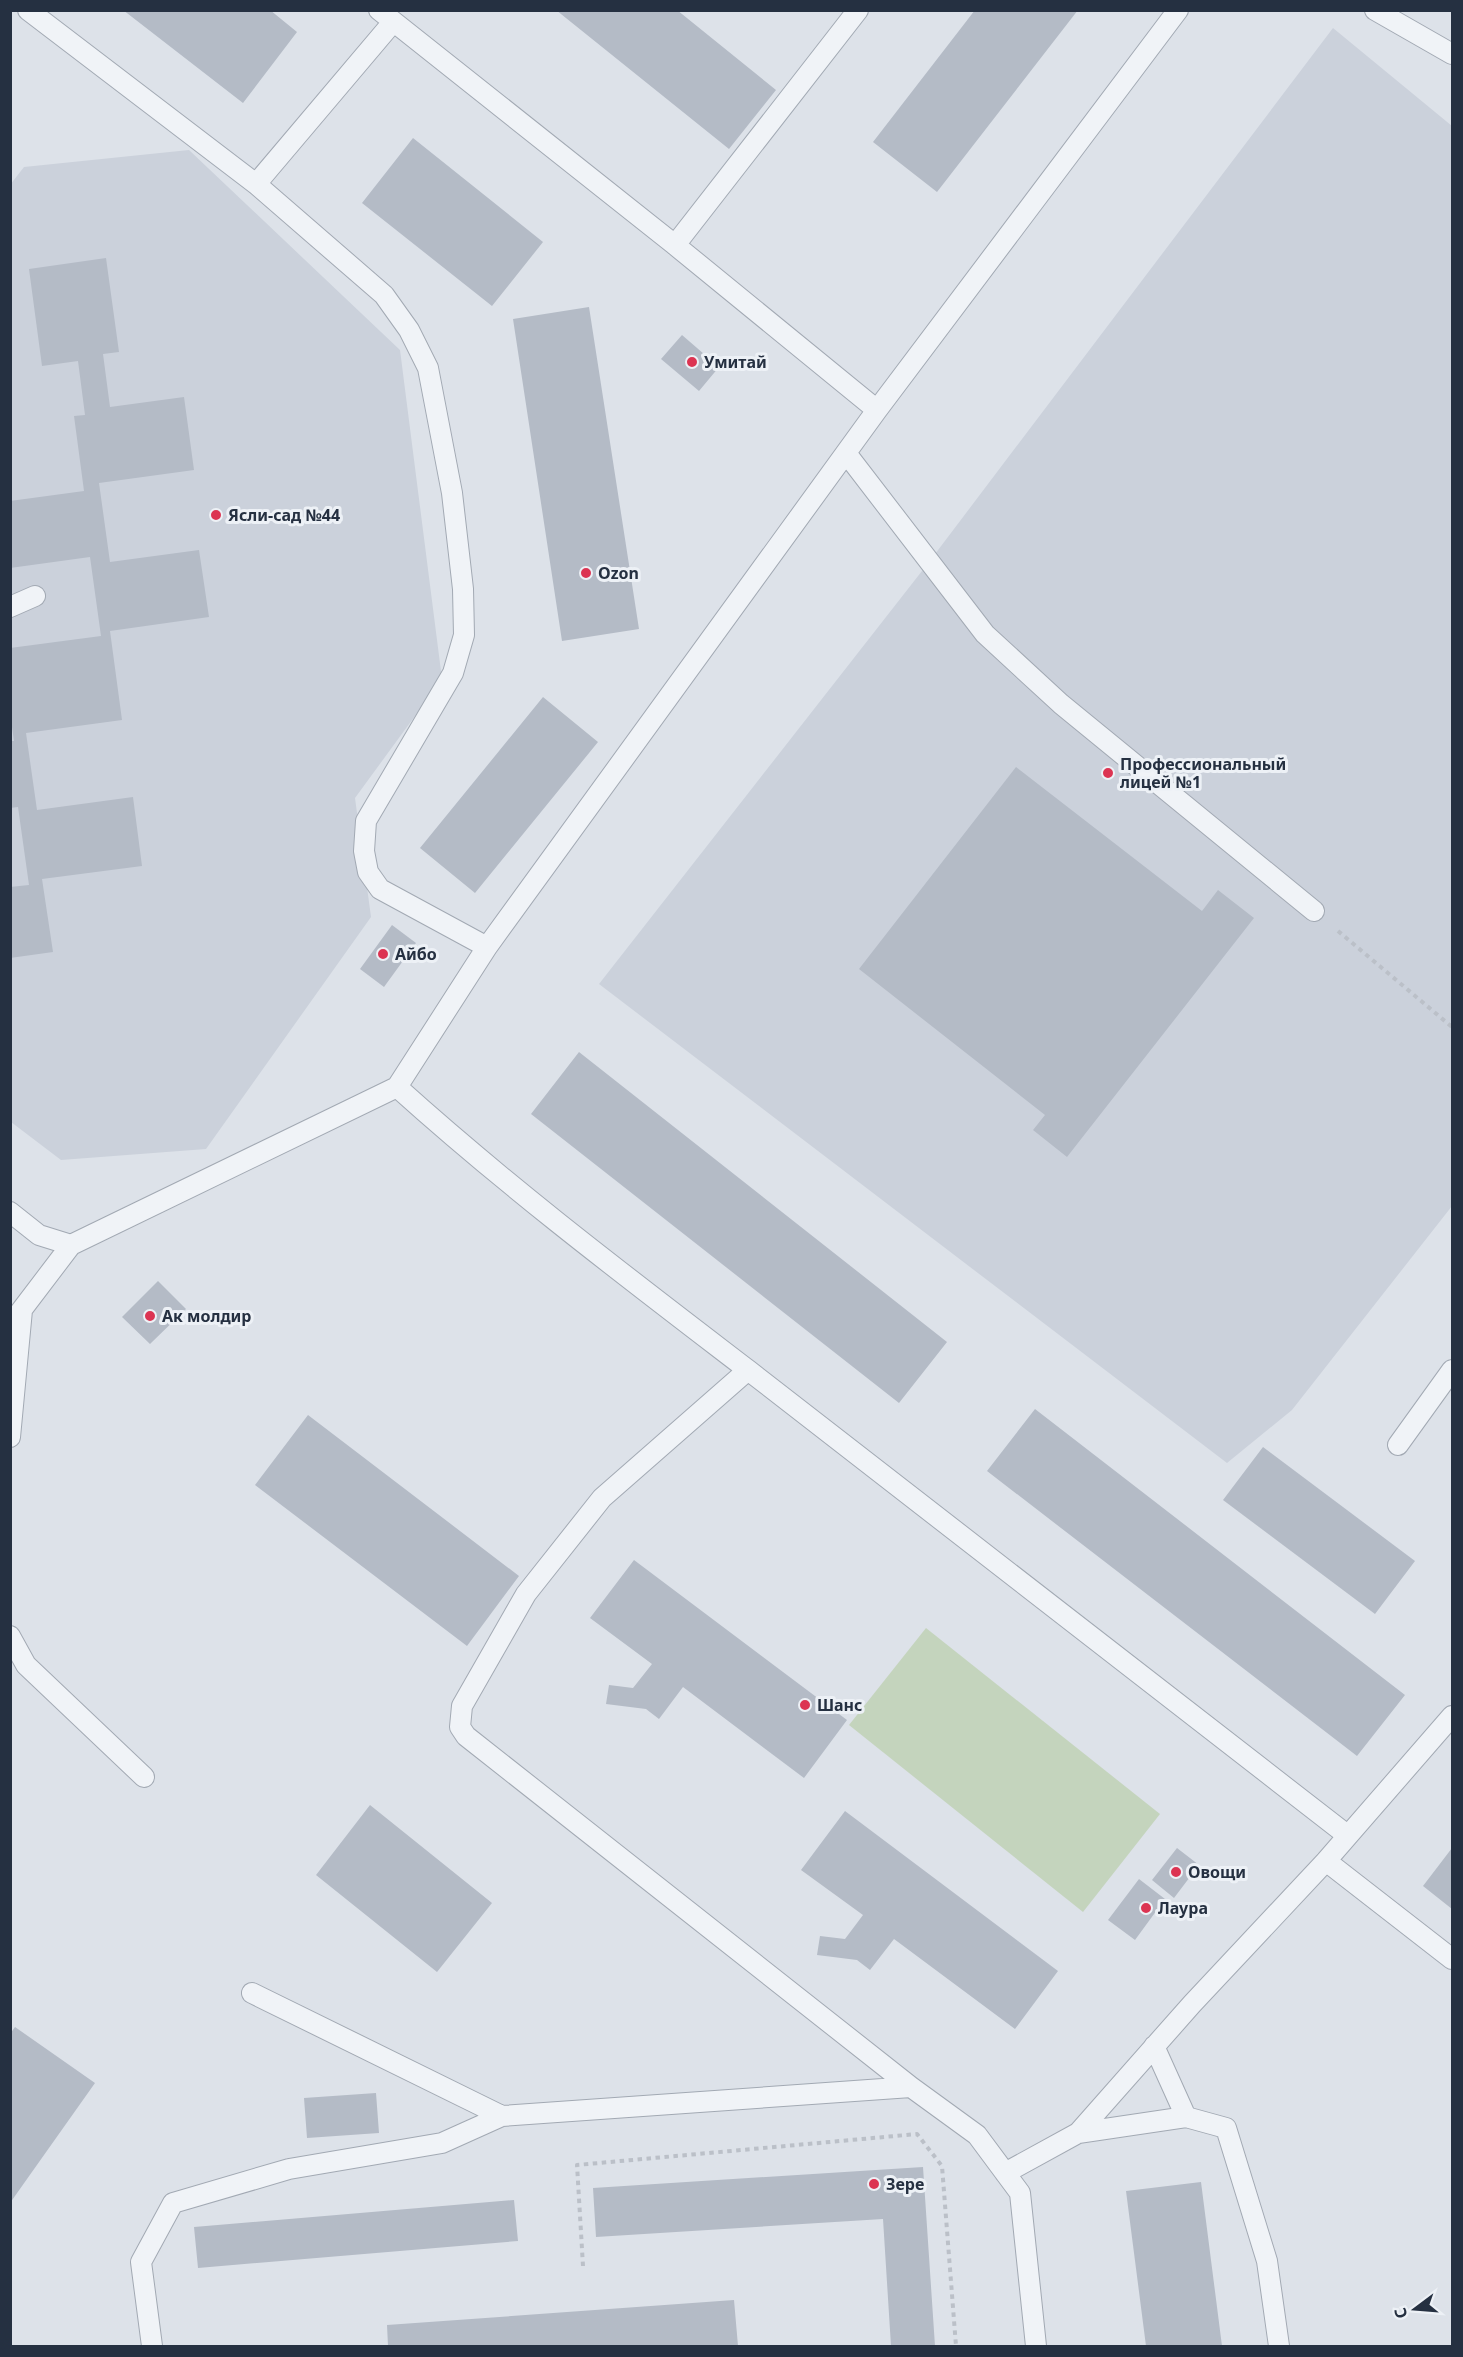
<svg xmlns="http://www.w3.org/2000/svg" width="1463" height="2357" font-family="'Noto Sans',sans-serif">
<style>
.built{fill:#cbd1db}
.green{fill:#c4d4bd}
.building{fill:#b4bbc6}
.lines{fill:none;stroke-linecap:round;stroke-linejoin:round}
.lane-casing{stroke:#a2a9b3;stroke-width:22}
.path{stroke:#bbc0c8;stroke-width:4;stroke-dasharray:4.5 4.5;stroke-linecap:butt}
.lane{stroke:#f0f3f7;stroke-width:20}
.poi-dot{fill:#dc3452;stroke:#edf1f6;stroke-width:2}
.labels{text-anchor:middle;dominant-baseline:central;stroke-width:6;stroke-linejoin:round;paint-order:stroke}
.poi-label{font-size:16px;font-weight:bold;fill:#253041;stroke:#edf1f6;text-anchor:start}
</style>
<rect width="100%" height="100%" fill="#dde2e9"/>
<path class="built" d="M1333 28 1452 126V1206L1292 1410 1227 1463 599 984 929 562Z
M189 150 400 350 442 679 355 798 371 917 206 1149 61 1160 11 1122 10 185 24 167Z"/>
<path class="green" d="M926 1628 1160 1814 1083 1912 849 1725Z"/>
<path class="building" d="M123 10H270L297 32 243 103Z
M556 10H677L776 90 729 149Z
M975 10H1078L937 192 873 142Z
M413 138 543 242 492 306 362 203Z
M106 258 119 352 103 354 110 407 184 397 194 470 99 483 110 562 199 550 209 617 110 631 122 720 26 733 37 810 133 797 142 866 42 879 53 952 10 958V887L29 885 18 807 10 808V741H14L10 713V648L101 636 90 557 10 568V501L84 491 74 416 85 415 78 361 42 366 29 269Z
M589 307 639 629 562 641 513 319Z
M682 335 719 367 699 391 661 359Z
M543 697 598 742 475 893 420 848Z
M1016 767 1202 911 1218 890 1254 918 1067 1157 1033 1130 1045 1115 859 969Z
M392 925 416 943 384 987 360 969Z
M579 1052 947 1342 899 1403 531 1114Z
M158 1281 186 1309 150 1344 122 1317Z
M1035 1409 1405 1695 1357 1756 987 1471Z
M308 1415 519 1576 467 1646 255 1485Z
M1263 1447 1415 1561 1375 1614 1223 1500Z
M634 1560 847 1720 804 1778 683 1687 659 1719 646 1709 606 1704 609 1685 633 1688 652 1664 590 1618Z
M370 1805 492 1903 437 1972 316 1875Z
M845 1811 1058 1971 1015 2029 894 1939 870 1970 857 1960 817 1955 820 1936 845 1939 863 1915 801 1870Z
M1177 1848 1199 1865 1174 1898 1152 1880Z
M1452 1848V1909L1423 1886Z
M1139 1879 1165 1899 1135 1940 1108 1920Z
M15 2027 95 2083 10 2203V2034Z
M376 2093 379 2133 307 2138 304 2098Z
M923 2167 935 2346H891L883 2219 596 2237 593 2188Z
M1201 2182 1222 2346H1146L1126 2191Z
M514 2200 518 2241 198 2268 194 2227Z
M734 2300 738 2346H388L387 2325Z"/>
<g class="lines">
<g class="lane-casing">
<path id="lane" d="M28 10 256 184 384 295 409 330 428 368 452 493 463 589 464 635 453 673 366 821 364 851 368 872 380 889 487 947
M379 10 675 245 877 410
M1375 10 1452 54
M256 184 393 22
M675 245 858 10
M846 453 985 634 1061 704 1314 911
M10 607 35 596
M397 1087C509 1188 628 1278 748 1370L602 1498 526 1594 462 1706 460 1727 466 1736 911 2087
M10 1212 39 1235 71 1245 397 1087 487 947 877 410 1178 10
M14 1320 71 1245
M748 1370 1347 1835
M10 1437 22 1310
M1398 1445 1452 1370
M10 1636 26 1665 144 1777
M1326 1861 1452 1959
M252 1993 502 2116 911 2087 977 2135 1020 2193 1036 2346
M1154 2046 1186 2117
M1078 2133 1192 2004 1326 1861 1452 1716
M1005 2173 1078 2133 1186 2117 1226 2128 1267 2261 1279 2346
M152 2346 141 2262 173 2203 289 2169 442 2143 502 2116"/>
</g>
<path class="path" d="M1338 931 1452 1027
M583 2266 577 2165 917 2134 942 2166 956 2346"/>
<use href="#lane" class="lane"/>
</g>
<g class="poi-dot">
<circle cx="692" cy="362" r="6"/>
<circle cx="216" cy="515" r="6"/>
<circle cx="586" cy="573" r="6"/>
<circle cx="1108" cy="773" r="6"/>
<circle cx="383" cy="954" r="6"/>
<circle cx="150" cy="1316" r="6"/>
<circle cx="805" cy="1705" r="6"/>
<circle cx="1176" cy="1872" r="6"/>
<circle cx="1146" cy="1908" r="6"/>
<circle cx="874" cy="2184" r="6"/>
</g>
<g class="labels">
<g class="poi-label">
<text x="704" y="362">Умитай</text>
<text x="228" y="515">Ясли-сад №44</text>
<text x="598" y="573">Ozon</text>
<text x="1120" y="764">Профессиональный<tspan x="1120" dy="18">лицей №1</tspan></text>
<text x="395" y="954">Айбо</text>
<text x="162" y="1316">Ак молдир</text>
<text x="817" y="1705">Шанс</text>
<text x="1188" y="1872">Овощи</text>
<text x="1158" y="1908">Лаура</text>
<text x="886" y="2184">Зере</text>
</g>
</g>
<rect width="1463" height="2357" fill="none" stroke="#253041" stroke-width="24"/>
<g transform="translate(1415 2309) rotate(254)" stroke="#edf1f6" stroke-width="4.5" paint-order="stroke">
<path d="M0-4.5L10 22L0 15L-10 22Z" fill="#253041"/>
<text y="-9" font-size="16" font-weight="bold" text-anchor="middle" fill="#253041">С</text>
</g>
</svg>
